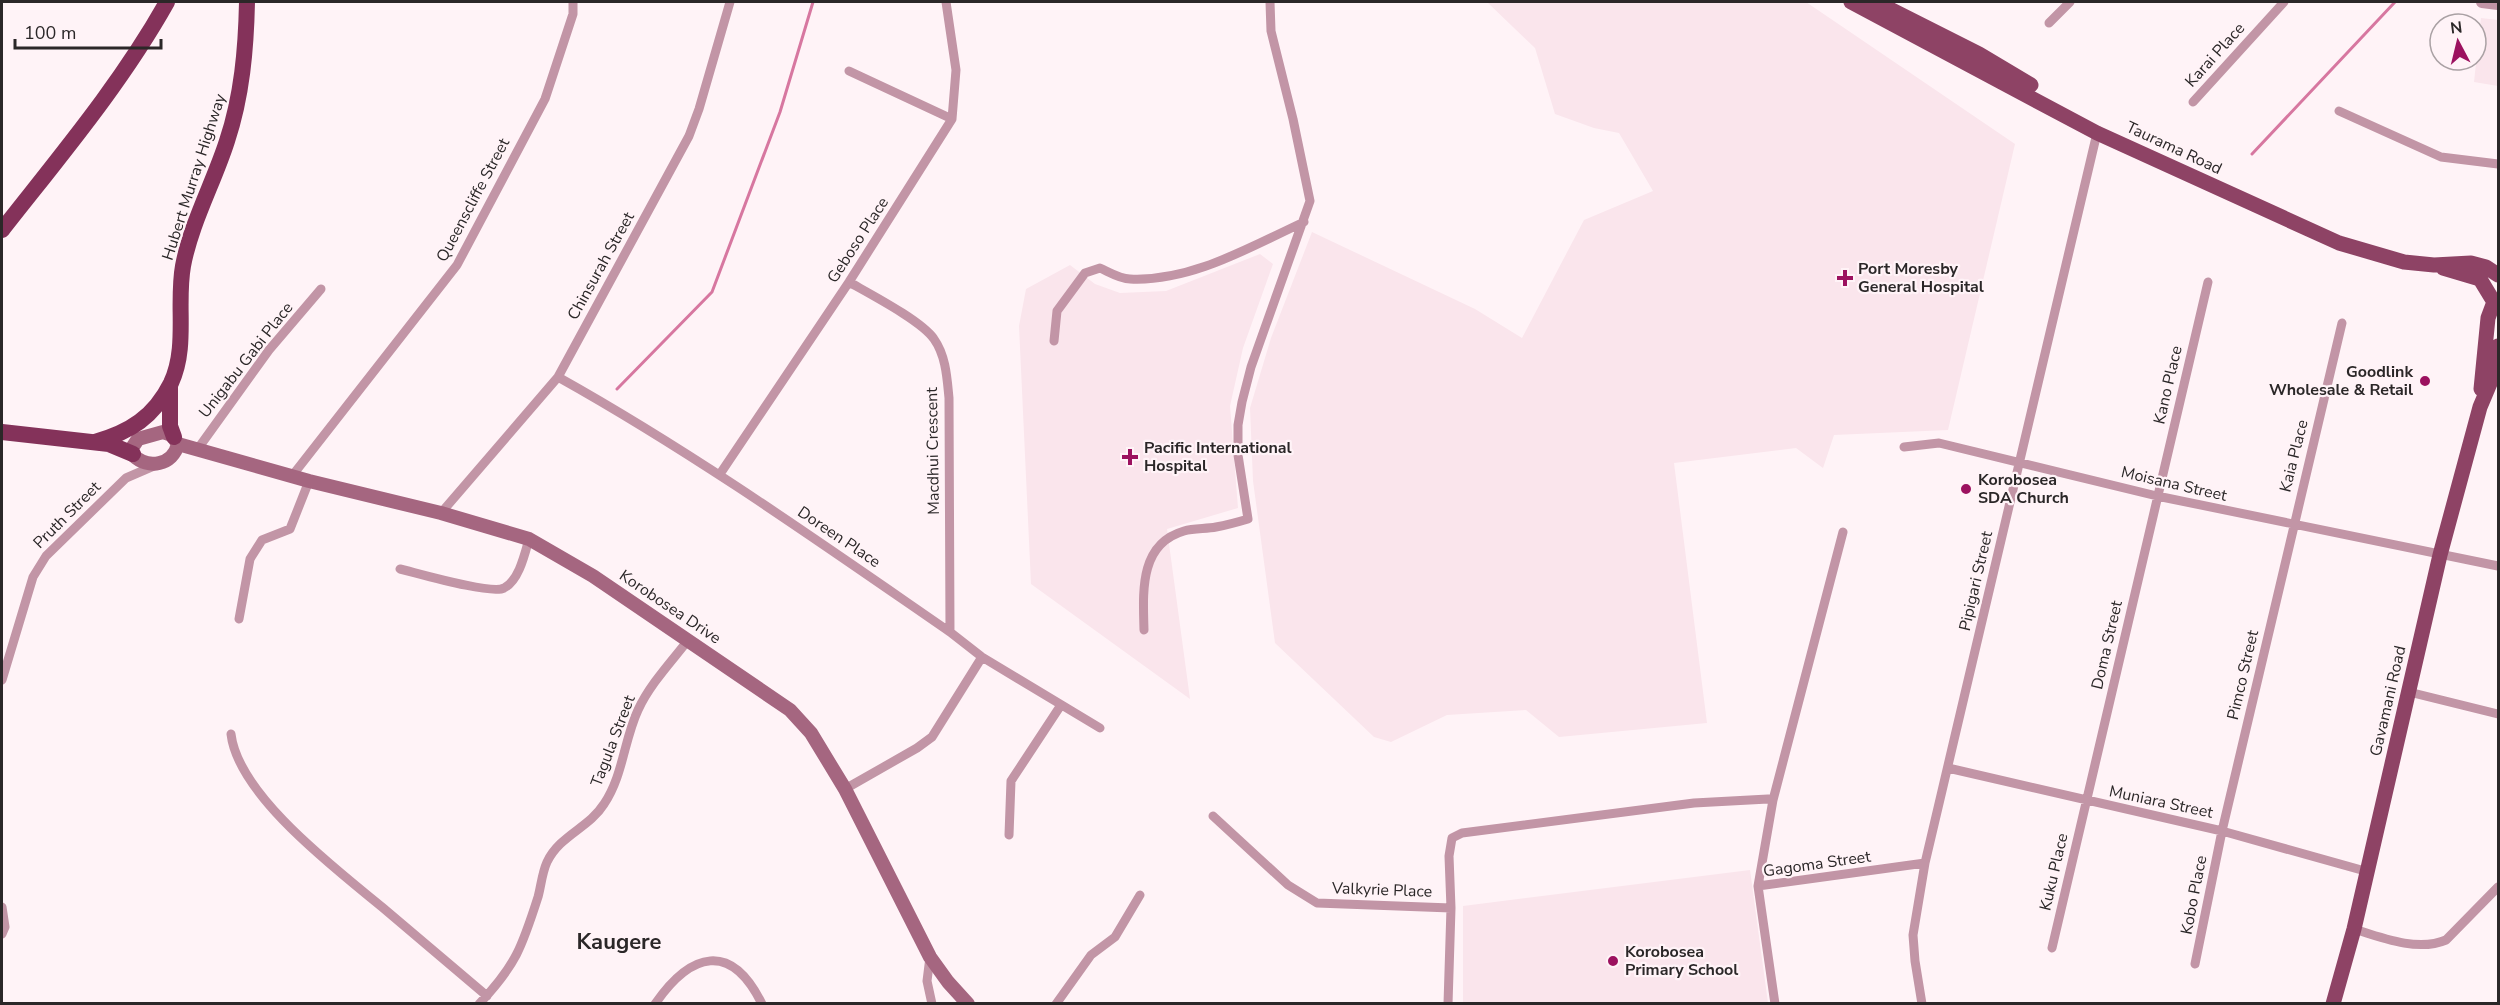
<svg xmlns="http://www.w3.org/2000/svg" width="2500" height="1005" font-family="'Nunito Sans',sans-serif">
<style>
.built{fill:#fae5ec}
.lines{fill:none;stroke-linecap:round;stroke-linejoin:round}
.stream{stroke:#d777a0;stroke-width:3}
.minor{stroke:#c295a6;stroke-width:9}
.tertiary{stroke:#c295a6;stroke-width:12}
.secondary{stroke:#a56680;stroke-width:14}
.primary{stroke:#8e4365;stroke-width:15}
.trunk{stroke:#84325a;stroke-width:16}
.poi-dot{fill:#9c115f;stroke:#fff3f7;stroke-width:2}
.labels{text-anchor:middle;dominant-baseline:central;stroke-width:4.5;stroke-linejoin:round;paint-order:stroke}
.street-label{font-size:16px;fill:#2b2728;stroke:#fff3f7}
.poi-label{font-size:16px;font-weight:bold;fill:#2b2728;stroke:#fff3f7;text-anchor:start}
.district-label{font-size:22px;font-weight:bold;fill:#2b2728;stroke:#fff3f7}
</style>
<rect width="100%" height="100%" fill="#fff3f7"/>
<path class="built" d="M1487 2H1806L2015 144 1948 430 1834 435 1823 468 1796 448 1674 463 1707 723 1559 737 1526 710 1447 715 1391 742 1374 737 1275 643 1253 481 1250 408 1271 338 1312 232 1475 309 1522 338 1584 220 1653 191 1619 133 1594 128 1555 114 1535 48Z
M2481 18 2498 20V86L2474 82Z
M1260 254 1273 264 1243 348 1230 406 1238 508 1167 529 1190 699 1031 584 1019 326 1026 289 1070 265 1095 284 1120 293 1166 291Z
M1750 870 1768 1003H1463V906Z"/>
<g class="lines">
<path class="stream" d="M2252 154 2395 2
M617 389 712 292 780 112 813 2"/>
<path class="minor" d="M2049 23 2070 2
M849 71 952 119
M2193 102 2284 2
M2339 111 2441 157 2498 164
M849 282C870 294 922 321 934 339 946 356 947 378 949 398L950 632
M1054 341 1057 311 1085 273 1100 268C1109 272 1120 279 1130 279 1191 282 1250 247 1304 222
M558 377C694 453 821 543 950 632L982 657 1100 728
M1904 447 1939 443 2157 496 2498 566
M197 450 269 350 321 289
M720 474 849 282 952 119 956 70 946 2
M292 476 457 265 545 99 573 14V2
M441 513 558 377 689 136 699 109 730 2
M400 569C417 573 492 595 504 588 519 581 525 553 529 539
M239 619 250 559 262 540 290 529 309 481
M1144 630C1143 592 1139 544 1184 531 1194 528 1206 529 1216 527 1227 525 1238 522 1248 519L1238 455V425L1242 402 1251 367 1310 201 1293 119 1271 31 1270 2
M2 680 33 577 46 556 126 478 156 465
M2409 692 2498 714
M231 734C238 795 336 869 382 907 417 937 452 966 487 996
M1948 768 2222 831 2365 871
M845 789 917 748 932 737 982 657
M1773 800 1843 532
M1213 816 1288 885 1317 903 1451 908 1448 1004
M1009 835 1011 781 1061 705
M2 907 5 927 2 934
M1451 908 1449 856 1452 838 1462 833 1694 803 1768 799 1773 800 1758 886
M2354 929C2382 938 2418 952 2446 940L2498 887
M2052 948 2208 282
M930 957 927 981 932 1004
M2195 964 2222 831 2342 323
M479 1004C516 965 522 947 538 897 541 886 542 873 547 862 560 835 589 828 604 804 623 776 624 740 638 710 650 684 672 661 689 639
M655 1004C691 952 731 941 762 1004
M1056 1004 1091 955 1115 937 1140 895
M1775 1004 1758 886 1925 863
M1922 1004 1915 961 1913 935 1925 863 2097 133"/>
<path class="tertiary" d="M2482 2 2498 4"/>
<path class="secondary" d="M163 432 172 435 178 444C173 465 148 470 133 455L132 448 138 439Z
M178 444 309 481 441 513 529 539 593 576 790 710 811 733 845 789 930 957 948 982 968 1004"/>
<path class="primary" d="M1851 2 2097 133 2339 243 2404 262 2434 265 2471 263 2486 267 2498 275
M1876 2 1979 54 2031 85
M2443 268 2480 279 2494 302 2488 318 2481 389
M2333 1004 2354 929 2440 555 2480 407 2491 381 2498 346"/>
<path class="trunk" d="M2 230C60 156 121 84 167 2
M170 386V426L174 437
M2 432 109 444 133 454
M95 442C130 432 154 417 171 383 188 347 176 304 183 266 191 223 214 182 227 141 242 96 246 49 247 2"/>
</g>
<g class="poi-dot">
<path d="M1842 269h6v6h6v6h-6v6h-6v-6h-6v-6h6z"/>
<circle cx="2425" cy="381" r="6"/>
<path d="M1127 448h6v6h6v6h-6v6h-6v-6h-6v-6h6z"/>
<circle cx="1966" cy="489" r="6"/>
<circle cx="1613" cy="961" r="6"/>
</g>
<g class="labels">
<g class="street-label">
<text transform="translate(2215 55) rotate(-48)">Karai Place</text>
<text transform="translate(2174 148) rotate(25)">Taurama Road</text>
<text transform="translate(194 177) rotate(-72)">Hubert Murray Highway</text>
<text transform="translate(473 200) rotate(-62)">Queenscliffe Street</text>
<text transform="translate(858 240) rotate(-57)">Geboso Place</text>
<text transform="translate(601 266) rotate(-61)">Chinsurah Street</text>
<text transform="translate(246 360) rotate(-52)">Unigabu Gabi Place</text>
<text transform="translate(2168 385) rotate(-77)">Kano Place</text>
<text transform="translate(933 451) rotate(-91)">Macdhui Crescent</text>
<text transform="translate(2294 456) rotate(-76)">Kaia Place</text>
<text transform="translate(2174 484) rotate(13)">Moisana Street</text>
<text transform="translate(67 515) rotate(-45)">Pruth Street</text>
<text transform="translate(839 537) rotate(34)">Doreen Place</text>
<text transform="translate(1976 581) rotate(-77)">Pipigari Street</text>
<text transform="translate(670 607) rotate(34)">Korobosea Drive</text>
<text transform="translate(2107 645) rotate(-77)">Doma Street</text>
<text transform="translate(2243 675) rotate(-77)">Pimco Street</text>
<text transform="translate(2388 701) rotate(-77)">Gavamani Road</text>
<text transform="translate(613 741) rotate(-69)">Tagula Street</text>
<text transform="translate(2161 802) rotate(12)">Muniara Street</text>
<text transform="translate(1817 864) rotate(-8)">Gagoma Street</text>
<text transform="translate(2054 872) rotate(-77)">Kuku Place</text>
<text transform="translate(1382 890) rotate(2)">Valkyrie Place</text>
<text transform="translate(2194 895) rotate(-79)">Kobo Place</text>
</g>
<g class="poi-label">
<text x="1858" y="269">Port Moresby<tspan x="1858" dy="18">General Hospital</tspan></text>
<text x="2413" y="372" text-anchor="end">Goodlink<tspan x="2413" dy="18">Wholesale &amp; Retail</tspan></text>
<text x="1144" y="448">Pacific International<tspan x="1144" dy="18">Hospital</tspan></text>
<text x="1978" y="480">Korobosea<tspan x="1978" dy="18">SDA Church</tspan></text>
<text x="1625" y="952">Korobosea<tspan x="1625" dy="18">Primary School</tspan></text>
</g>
<g class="district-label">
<text x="619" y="942">Kaugere</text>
</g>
</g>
<rect width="2500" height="1005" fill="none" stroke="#2b2728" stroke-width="6"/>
<g transform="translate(2458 42) rotate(353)"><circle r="28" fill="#fff3f7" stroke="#aaa1a4" stroke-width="1.5"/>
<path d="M0-4.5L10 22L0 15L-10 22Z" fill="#9c115f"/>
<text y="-9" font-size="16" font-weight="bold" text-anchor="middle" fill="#2b2728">N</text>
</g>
<path d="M15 39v9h146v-9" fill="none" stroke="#2b2728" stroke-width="3"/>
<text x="24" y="39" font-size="18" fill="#2b2728" stroke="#fff3f7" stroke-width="4.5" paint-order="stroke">100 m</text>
</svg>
